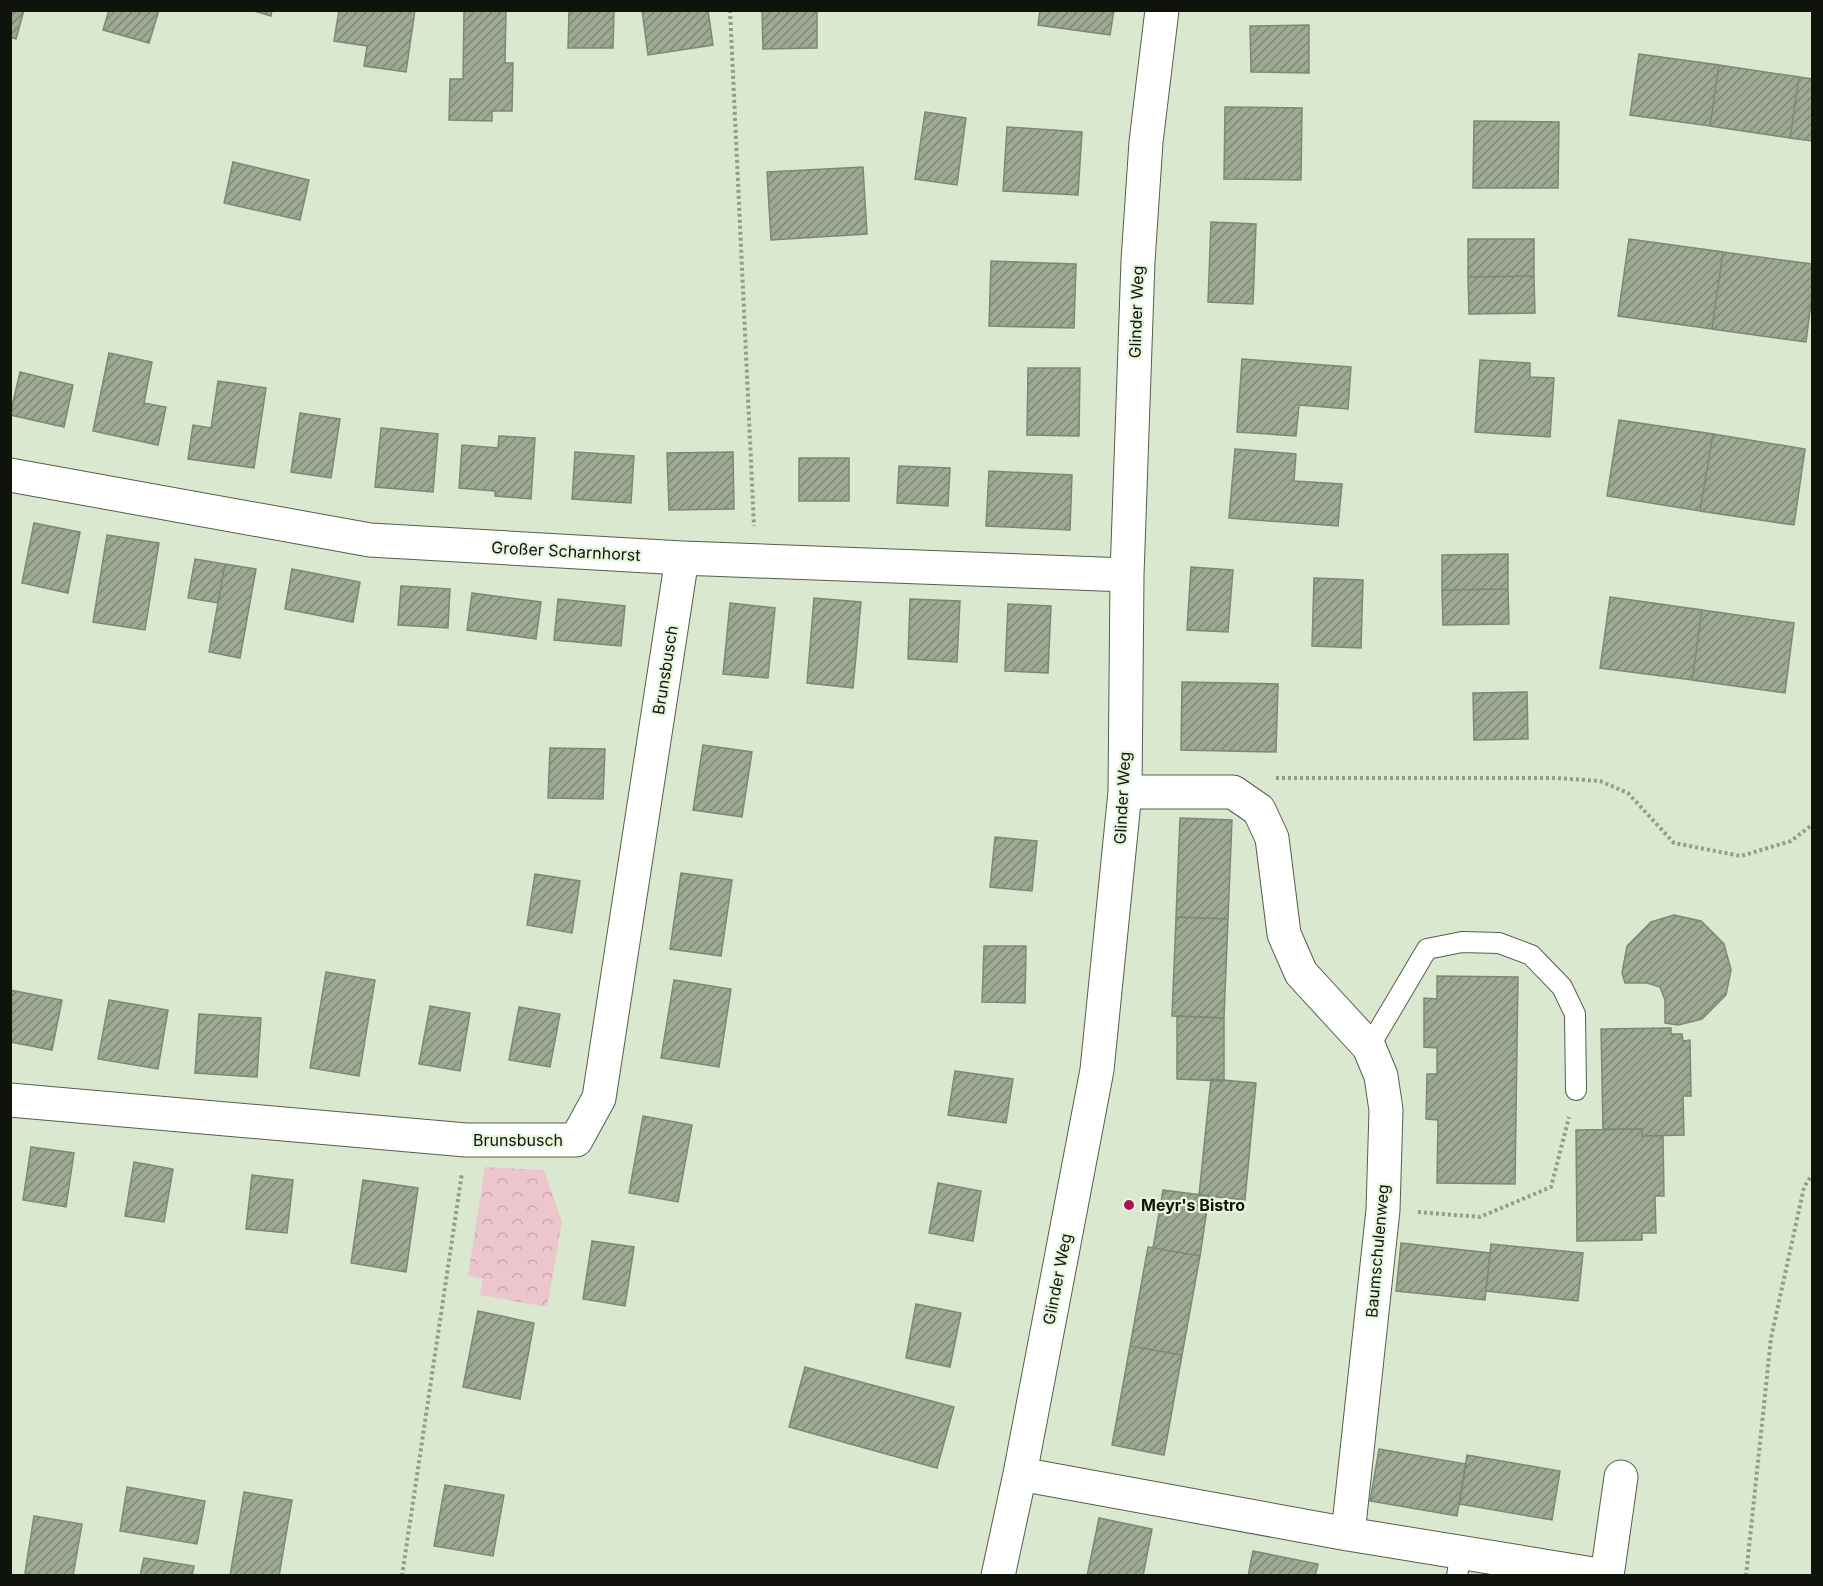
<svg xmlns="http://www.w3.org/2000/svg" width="1823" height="1586" font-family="Inter,sans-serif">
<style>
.park{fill:url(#park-crowns)}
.building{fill:url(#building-hatch);stroke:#7d8973;stroke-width:1.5}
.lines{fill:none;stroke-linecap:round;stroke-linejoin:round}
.service-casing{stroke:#545f4a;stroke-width:22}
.minor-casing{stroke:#545f4a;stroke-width:35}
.path{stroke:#939d8b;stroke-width:4;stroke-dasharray:3 3;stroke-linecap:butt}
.service{stroke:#fff;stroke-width:20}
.minor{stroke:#fff;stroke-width:33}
.poi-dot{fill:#a61452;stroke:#e8f6dd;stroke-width:2}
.labels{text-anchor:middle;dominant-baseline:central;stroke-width:4.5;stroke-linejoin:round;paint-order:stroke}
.street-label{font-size:16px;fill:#0f130b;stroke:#e8f6dd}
.poi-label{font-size:16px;font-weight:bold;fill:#0f130b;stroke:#e8f6dd;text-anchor:start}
</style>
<defs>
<pattern id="park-crowns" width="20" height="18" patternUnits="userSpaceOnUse" patternTransform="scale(1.5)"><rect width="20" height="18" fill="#ecc5cd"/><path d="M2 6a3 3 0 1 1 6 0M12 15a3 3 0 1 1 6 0" fill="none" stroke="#c9a8af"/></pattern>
<pattern id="building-hatch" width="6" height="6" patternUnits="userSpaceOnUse" patternTransform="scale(1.5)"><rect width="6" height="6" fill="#9da992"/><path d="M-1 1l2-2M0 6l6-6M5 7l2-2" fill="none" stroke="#7e8875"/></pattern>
</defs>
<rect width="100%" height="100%" fill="#dbe8d0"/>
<path class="park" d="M485 1167 544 1170 562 1222 547 1307 480 1295 483 1279 468 1276Z"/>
<path class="building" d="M10 10H24L16 39 10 37Z
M109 10H159L149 43 103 30Z
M251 10H272L271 16Z
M339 10H415L406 72 364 66 367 46 334 41Z
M464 10H506L505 63H513L512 111H492V121L449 120 450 79H463Z
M569 10H614L613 48H568Z
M642 10H708L713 45 648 55Z
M762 10H817V48L763 49Z
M1040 10H1114L1110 35 1038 25Z
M1309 25V73L1251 72 1250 26Z
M1639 54 1719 65 1710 126 1630 115Z
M1719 65 1799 77 1790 138 1710 126Z
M1799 77 1812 79V141L1790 138Z
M1225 107 1302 108 1301 180 1224 179Z
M925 112 966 118 957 185 915 179Z
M1474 121 1559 122 1558 188H1473Z
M1007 127 1082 132 1078 195 1003 191Z
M233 162 309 180 300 220 224 203Z
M863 167 867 234 771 240 767 172Z
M1211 222 1256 224 1253 304 1208 302Z
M1468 239H1534V276L1468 277Z
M1629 239 1723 252 1712 329 1618 316Z
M1723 252 1812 264V295L1806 342 1712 329Z
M991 261 1076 264 1074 328 989 326Z
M1534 276 1535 313 1469 314 1468 277Z
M109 353 152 362 144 403 166 407 158 445 93 431Z
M1242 359 1351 367 1348 409 1299 405 1296 436 1237 432Z
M1480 360 1530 363V377L1554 378 1550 437 1475 432Z
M1028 368H1080L1079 436 1027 435Z
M20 372 73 385 64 427 10 415Z
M218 381 266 388 254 468 188 459 193 425 211 428Z
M300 413 340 419 331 478 291 472Z
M1619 420 1713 434 1700 511 1607 496Z
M381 428 438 434 433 492 375 487Z
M1713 434 1805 449 1794 525 1700 511Z
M499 436 535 438 531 499 495 496V491L459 488 462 445 498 448Z
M1235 449 1296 454 1294 481 1342 484 1338 526 1229 518Z
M575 452 634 456 631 503 572 499Z
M733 452 734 509 669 510 667 453Z
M799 458H849V501H799Z
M899 466 950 468 948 506 897 503Z
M989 471 1072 475 1070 530 986 526Z
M34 523 80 532 68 593 22 583Z
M107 535 159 543 145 630 93 622Z
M1508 554V589L1442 590V555Z
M195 559 225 564 218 603 188 598Z
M225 564 256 569 240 658 209 652Z
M1191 567 1233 570 1228 632 1187 630Z
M292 569 360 582 353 622 285 609Z
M1314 578 1363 580 1361 648 1312 646Z
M401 586 450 589 448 628 398 625Z
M1508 589 1509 624 1443 625 1442 590Z
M472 593 541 602 536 639 467 630Z
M1610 597 1702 610 1692 680 1600 668Z
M814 598 861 602 853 688 807 683Z
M558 599 625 606 621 646 554 640Z
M910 599 960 601 957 662 908 659Z
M730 603 775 608 768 678 723 674Z
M1008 604 1051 606 1048 673 1005 671Z
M1702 610 1794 623 1785 693 1692 680Z
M1182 682 1278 684 1276 752 1181 750Z
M1527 692 1528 739 1474 740 1473 693Z
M703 745 752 752 742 817 693 810Z
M550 748 605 749 603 799 548 798Z
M1180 818 1232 820 1228 919 1176 917Z
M995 837 1037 841 1032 891 990 887Z
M681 873 732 880 721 956 670 949Z
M535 874 580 881 572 933 527 925Z
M1674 915 1701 921 1724 944 1731 970 1726 995 1702 1019 1678 1025 1665 1023V1000L1660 987 1647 983H1625L1622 973 1627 946 1651 922Z
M1176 917 1228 919 1224 1018 1172 1016Z
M984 946H1026L1025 1003 982 1002Z
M326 972 375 980 359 1076 310 1068Z
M1437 976 1518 977 1515 1184 1437 1183 1438 1120 1426 1119 1427 1074H1437V1048L1424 1047V998L1437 999Z
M674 980 731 989 719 1067 661 1058Z
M10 990 62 1000 52 1050 10 1042Z
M109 1000 168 1010 158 1069 98 1059Z
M430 1006 470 1013 460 1071 419 1064Z
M519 1007 560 1014 550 1067 509 1060Z
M199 1014 261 1018 257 1077 195 1073Z
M1177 1016 1224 1018V1081L1177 1079Z
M1671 1028V1034H1682L1683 1041 1690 1040 1691 1096H1683L1684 1135 1642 1136V1129H1603L1601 1029Z
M955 1071 1013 1079 1006 1123 948 1115Z
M1211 1079 1256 1083 1245 1200 1199 1195Z
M643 1116 692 1125 678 1202 629 1193Z
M1642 1129V1136H1663L1664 1196H1655L1656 1233H1642V1240L1577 1241 1576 1130Z
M31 1147 74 1153 66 1207 23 1200Z
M134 1162 173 1169 164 1222 125 1216Z
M252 1175 293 1180 287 1233 246 1229Z
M363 1180 418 1188 406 1272 351 1263Z
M938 1183 981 1191 973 1241 929 1233Z
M1163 1190 1209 1196 1200 1256 1153 1248Z
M592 1241 634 1247 625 1306 583 1299Z
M1401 1243 1490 1253 1485 1300 1396 1291Z
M1491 1244 1583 1253 1578 1301 1486 1291Z
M1148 1247 1200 1256 1182 1355 1130 1346Z
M916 1304 961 1313 950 1367 906 1358Z
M478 1311 534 1323 520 1399 463 1387Z
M1130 1346 1182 1355 1164 1455 1112 1445Z
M805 1367 954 1407 937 1468 789 1427Z
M1379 1449 1466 1464 1457 1516 1370 1501Z
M1467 1455 1560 1471 1552 1520 1459 1504Z
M445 1485 504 1495 493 1556 434 1546Z
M127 1487 205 1501 197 1544 120 1531Z
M244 1492 292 1500 279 1576H230Z
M34 1516 82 1524 73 1576H38L25 1573Z
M1099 1518 1152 1529 1143 1576H1087Z
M1253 1551 1318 1564 1315 1576H1248Z
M144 1558 194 1566 192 1576H140Z"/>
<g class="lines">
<g class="service-casing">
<path id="service" d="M1369 1047 1427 949 1462 942 1499 943 1531 955 1562 987 1575 1014 1576 1090
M1457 1576 1461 1551"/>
</g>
<g class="minor-casing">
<path id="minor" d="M10 475 370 540 682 558 1127 575
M10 1100 466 1140H576L599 1098 682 558
M1020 1474 1348 1534 1383 1210 1386 1110 1381 1076 1369 1047 1301 973 1284 934 1272 838 1259 810 1233 792H1125
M1348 1534 1605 1576
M998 1576 1020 1474 1097 1070 1125 792 1127 575 1138 261 1146 142 1162 10
M1607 1576 1621 1477"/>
</g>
<path class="path" d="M730 10 754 526
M1276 778H1556L1600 781 1628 793 1674 843 1741 856 1791 841 1812 825
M1418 1212 1480 1217 1551 1187 1569 1117
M402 1576 462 1173
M1746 1576 1771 1338 1804 1187 1812 1175"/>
<use href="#service" class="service"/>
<use href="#minor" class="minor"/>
</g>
<circle class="poi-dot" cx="1129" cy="1205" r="6"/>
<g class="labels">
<g class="street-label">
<text transform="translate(1136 312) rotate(-88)">Glinder Weg</text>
<text transform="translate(566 551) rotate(3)">Großer Scharnhorst</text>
<text transform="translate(665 670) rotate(-81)">Brunsbusch</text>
<text transform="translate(1122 798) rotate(-87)">Glinder Weg</text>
<text x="518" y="1140">Brunsbusch</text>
<text transform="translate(1377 1251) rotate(-85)">Baumschulenweg</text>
<text transform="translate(1057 1279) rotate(-79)">Glinder Weg</text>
</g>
<g class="poi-label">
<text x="1141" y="1205">Meyr's Bistro</text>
</g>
</g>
<rect width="1823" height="1586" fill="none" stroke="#0f130b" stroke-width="24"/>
</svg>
